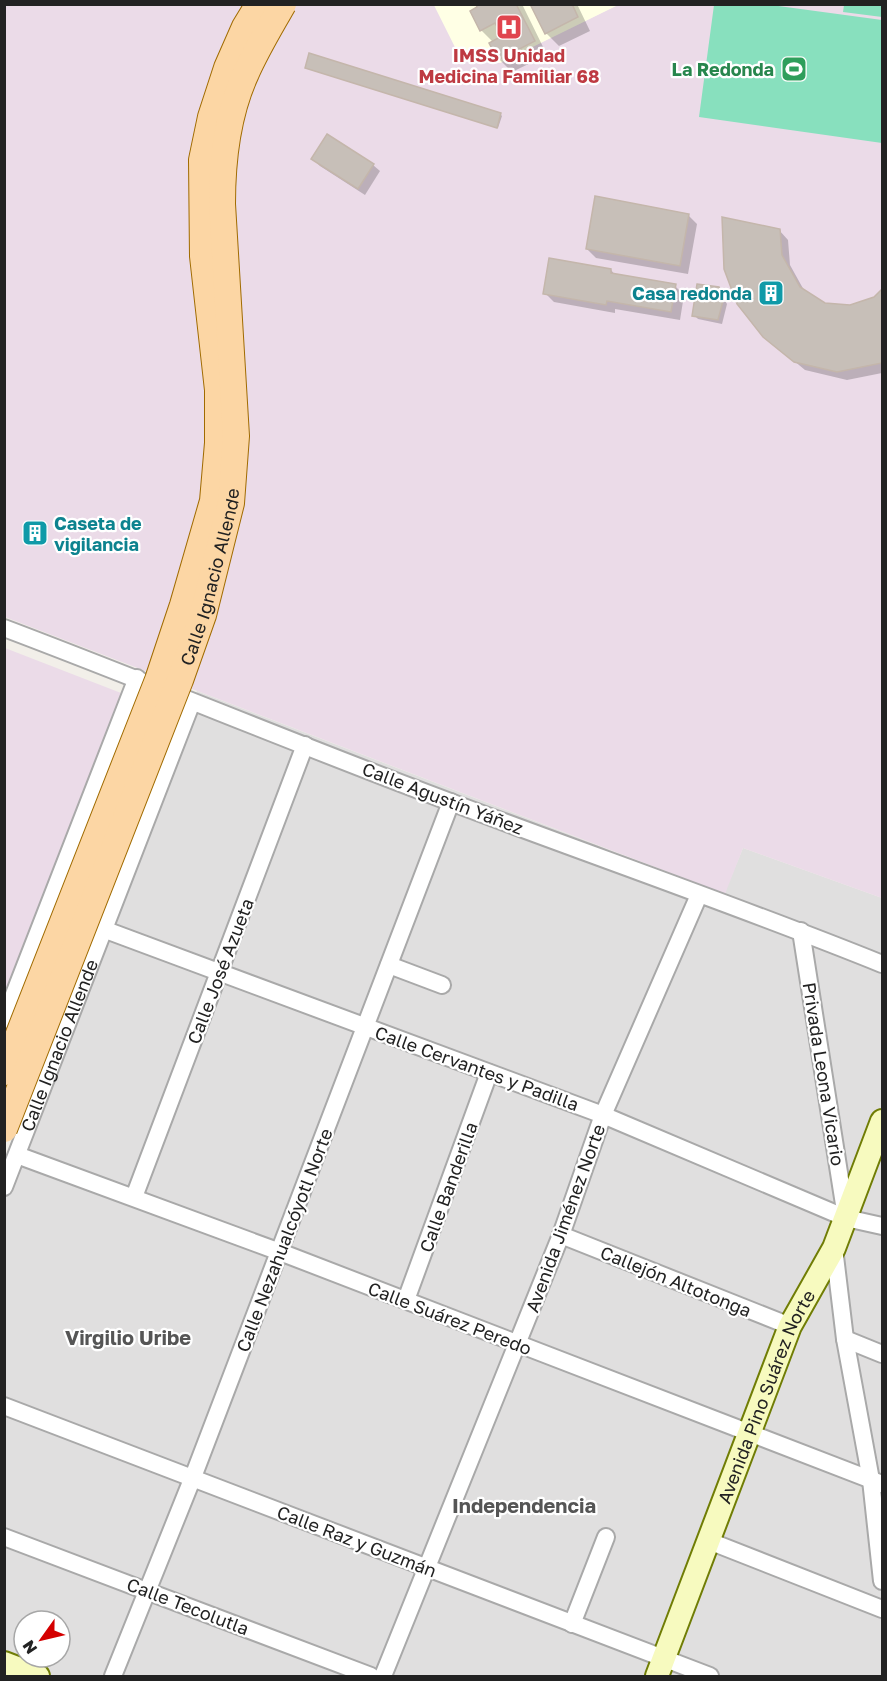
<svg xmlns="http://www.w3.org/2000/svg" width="887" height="1681" font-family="'Golos Text',sans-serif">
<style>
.residential{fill:#e0dfdf;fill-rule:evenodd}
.industrial{fill:#ebdbe8}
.education{fill:#ffffe5}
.pitch{fill:#88e0be}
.shadow{fill:#0003}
.building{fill:#c7bfb8;stroke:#c4b6ab;stroke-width:1.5}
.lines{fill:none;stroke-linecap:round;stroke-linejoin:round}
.street-casing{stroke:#a9a9a9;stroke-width:20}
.secondary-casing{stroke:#707d05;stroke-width:26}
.street{stroke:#fff;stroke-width:16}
.secondary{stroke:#f7fabf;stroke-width:22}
.primary-bridge-casing{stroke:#a06b00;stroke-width:28;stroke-linecap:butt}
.primary-bridge{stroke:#fcd6a4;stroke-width:26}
.labels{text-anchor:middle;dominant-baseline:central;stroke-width:4.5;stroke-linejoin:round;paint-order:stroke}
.health-label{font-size:18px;font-weight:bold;fill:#be3a42;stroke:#fff}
.leisure-label{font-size:18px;font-weight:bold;fill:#27864d;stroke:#fff;text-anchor:end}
.culture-label{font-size:18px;font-weight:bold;fill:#0d838f;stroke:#fff;text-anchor:end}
.street-label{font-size:18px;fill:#222;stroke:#fff}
.neighbourhood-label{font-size:20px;font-weight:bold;fill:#555;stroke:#fff}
</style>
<rect width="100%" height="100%" fill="#f2efe9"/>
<path class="residential" d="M197 691 724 894 743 848 882 898V1676H5L4 1197ZM24 1621H60V1657H24Z"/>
<path class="industrial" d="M4 5H434L456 49 500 63 618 5H882V898L743 848 725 894 5 617Z
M5 648 121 693 5 995Z"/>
<path class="education" d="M434 5H618L500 63 456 49Z"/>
<path class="pitch" d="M714 5H771L882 20V143L699 117Z
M844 5H882V17L843 12Z"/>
<path class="shadow" d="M478 4H522L547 55 512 72 499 59 493 42 481 30Z
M532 4H577L590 31 559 46 546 33Z
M306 68 500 114 502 116 498 128Z
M313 159 373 165 380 171 365 195 320 166Z
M688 215 697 224 688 274 596 258 587 249Z
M779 230 788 240 790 265 805 292 824 304 850 307 875 298 882 291V373L847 380 805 370 764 336Z
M611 270 616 276 675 286 684 295 680 320 615 309V313L554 302 545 293Z
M719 291 727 304 722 324 698 319 694 315Z"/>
<path class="building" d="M476 4H516L535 41 498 60 489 43 502 36 495 23 480 31 470 11 477 7Z
M530 4H572L578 17 545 34Z
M309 53 501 113 497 128 305 68Z
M327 134 374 164 358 189 311 159Z
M595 196 689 214 680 266 586 249Z
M722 217 780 229 782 255 800 287 825 303 850 305 874 297 882 289V363L837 372 794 362 763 337 737 304 724 269Z
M549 258 611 269V273L676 284 671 312 607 301 606 305 543 294Z
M697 284 719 287 724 297 718 320 692 316Z
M30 527 43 532 39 539 27 534Z"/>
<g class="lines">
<g class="street-casing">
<g id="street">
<path d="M4 628C155 685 303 747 453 803 596 857 741 907 882 964"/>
<path d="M103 929 603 1115 846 1218 882 1226"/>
<path d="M801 931 846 1217"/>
<path d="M389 965 442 985"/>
<path d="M4 1020 137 678"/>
<path d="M17 1155 280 1252 882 1484"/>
<path id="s1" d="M4 1187 192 702"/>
<path d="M134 1197 305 745"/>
<path d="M561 1235 790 1326"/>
<path d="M834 1248 845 1339 871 1480 882 1581"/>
<path d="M406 1300 489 1073"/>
<path d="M845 1339 882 1354"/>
<path d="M4 1406 710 1676"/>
<path d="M4 1537 371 1676"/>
<path d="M709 1541 882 1609"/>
<path d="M572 1624 606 1537"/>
<path d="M113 1676 193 1477 451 802"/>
<path d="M383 1676 561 1235 603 1115 699 895"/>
</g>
</g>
<g class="secondary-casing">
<g id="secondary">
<path d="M4 1663 38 1676"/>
<path id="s2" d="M657 1676 790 1326 834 1248 882 1121"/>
</g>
</g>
<use href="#street" class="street"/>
<use href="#secondary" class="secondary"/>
<g class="primary-bridge-casing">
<g id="primary-bridge">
<path d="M4 1072 158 680 183 605 213 501 218 443V390L203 256 202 160 211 117 227 68 245 27 259 4"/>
<path id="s3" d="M4 1129 180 680 203 615 231 503 236 436 222 204C222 160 227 114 246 73 256 50 270 27 283 4"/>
</g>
</g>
<use href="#primary-bridge" class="primary-bridge"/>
</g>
<defs>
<g id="hospital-square" transform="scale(1.35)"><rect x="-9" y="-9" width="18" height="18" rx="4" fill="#e0444e" stroke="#fff"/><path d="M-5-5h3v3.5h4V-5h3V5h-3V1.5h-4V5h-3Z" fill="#fff"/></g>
<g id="stadium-square" transform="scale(1.35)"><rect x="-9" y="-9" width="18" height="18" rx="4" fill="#2e9e5b" stroke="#fff"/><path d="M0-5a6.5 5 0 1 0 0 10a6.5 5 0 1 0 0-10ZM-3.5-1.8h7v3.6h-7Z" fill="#fff"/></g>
<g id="building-square" transform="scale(1.35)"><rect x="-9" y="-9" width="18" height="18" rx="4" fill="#0f9aa8" stroke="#fff"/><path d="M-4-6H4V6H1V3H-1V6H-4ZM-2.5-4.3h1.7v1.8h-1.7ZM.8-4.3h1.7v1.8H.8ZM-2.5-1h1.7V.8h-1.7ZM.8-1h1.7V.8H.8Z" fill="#fff"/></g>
</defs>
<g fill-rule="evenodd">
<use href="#hospital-square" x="509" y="27"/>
<use href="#stadium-square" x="794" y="69"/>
<use href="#building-square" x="771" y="293"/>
<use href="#building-square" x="35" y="533"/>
</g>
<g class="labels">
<g class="health-label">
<text x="509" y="55">IMSS Unidad<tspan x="509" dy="21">Medicina Familiar 68</tspan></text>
</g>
<g class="leisure-label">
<text x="774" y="69">La Redonda</text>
</g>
<g class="culture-label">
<text x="752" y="293">Casa redonda</text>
<text x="54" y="523" text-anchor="start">Caseta de<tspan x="54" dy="21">vigilancia</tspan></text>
</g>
<g class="street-label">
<text stroke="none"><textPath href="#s3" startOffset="590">Calle Ignacio Allende</textPath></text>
<text transform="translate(443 798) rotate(21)">Calle Agustín Yáñez</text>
<text transform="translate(220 971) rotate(-69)">Calle José Azueta</text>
<text stroke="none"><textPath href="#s1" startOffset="152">Calle Ignacio Allende</textPath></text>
<text transform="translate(477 1068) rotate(20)">Calle Cervantes y Padilla</text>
<text transform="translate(824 1074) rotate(81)">Privada Leona Vicario</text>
<text transform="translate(448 1187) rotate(-70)">Calle Banderilla</text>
<text transform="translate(565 1218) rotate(-70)">Avenida Jiménez Norte</text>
<text transform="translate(284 1240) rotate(-69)">Calle Nezahualcóyotl Norte</text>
<text transform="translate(676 1281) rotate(22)">Callejón Altotonga</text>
<text transform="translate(450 1318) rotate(21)">Calle Suárez Peredo</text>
<text stroke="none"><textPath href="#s2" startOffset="300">Avenida Pino Suárez Norte</textPath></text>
<text transform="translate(357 1541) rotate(21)">Calle Raz y Guzmán</text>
<text transform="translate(188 1606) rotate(21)">Calle Tecolutla</text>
</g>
<g class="neighbourhood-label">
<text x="128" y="1337">Virgilio Uribe</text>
<text x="524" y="1505">Independencia</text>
</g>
</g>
<rect width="887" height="1681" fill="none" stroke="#222222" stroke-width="12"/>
<g transform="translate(42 1639) rotate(236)"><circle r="28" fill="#ffffff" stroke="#a7a7a7" stroke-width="1.5"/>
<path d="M0-4.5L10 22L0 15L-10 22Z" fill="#d40000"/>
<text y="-9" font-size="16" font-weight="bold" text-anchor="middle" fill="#222222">N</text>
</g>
</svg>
